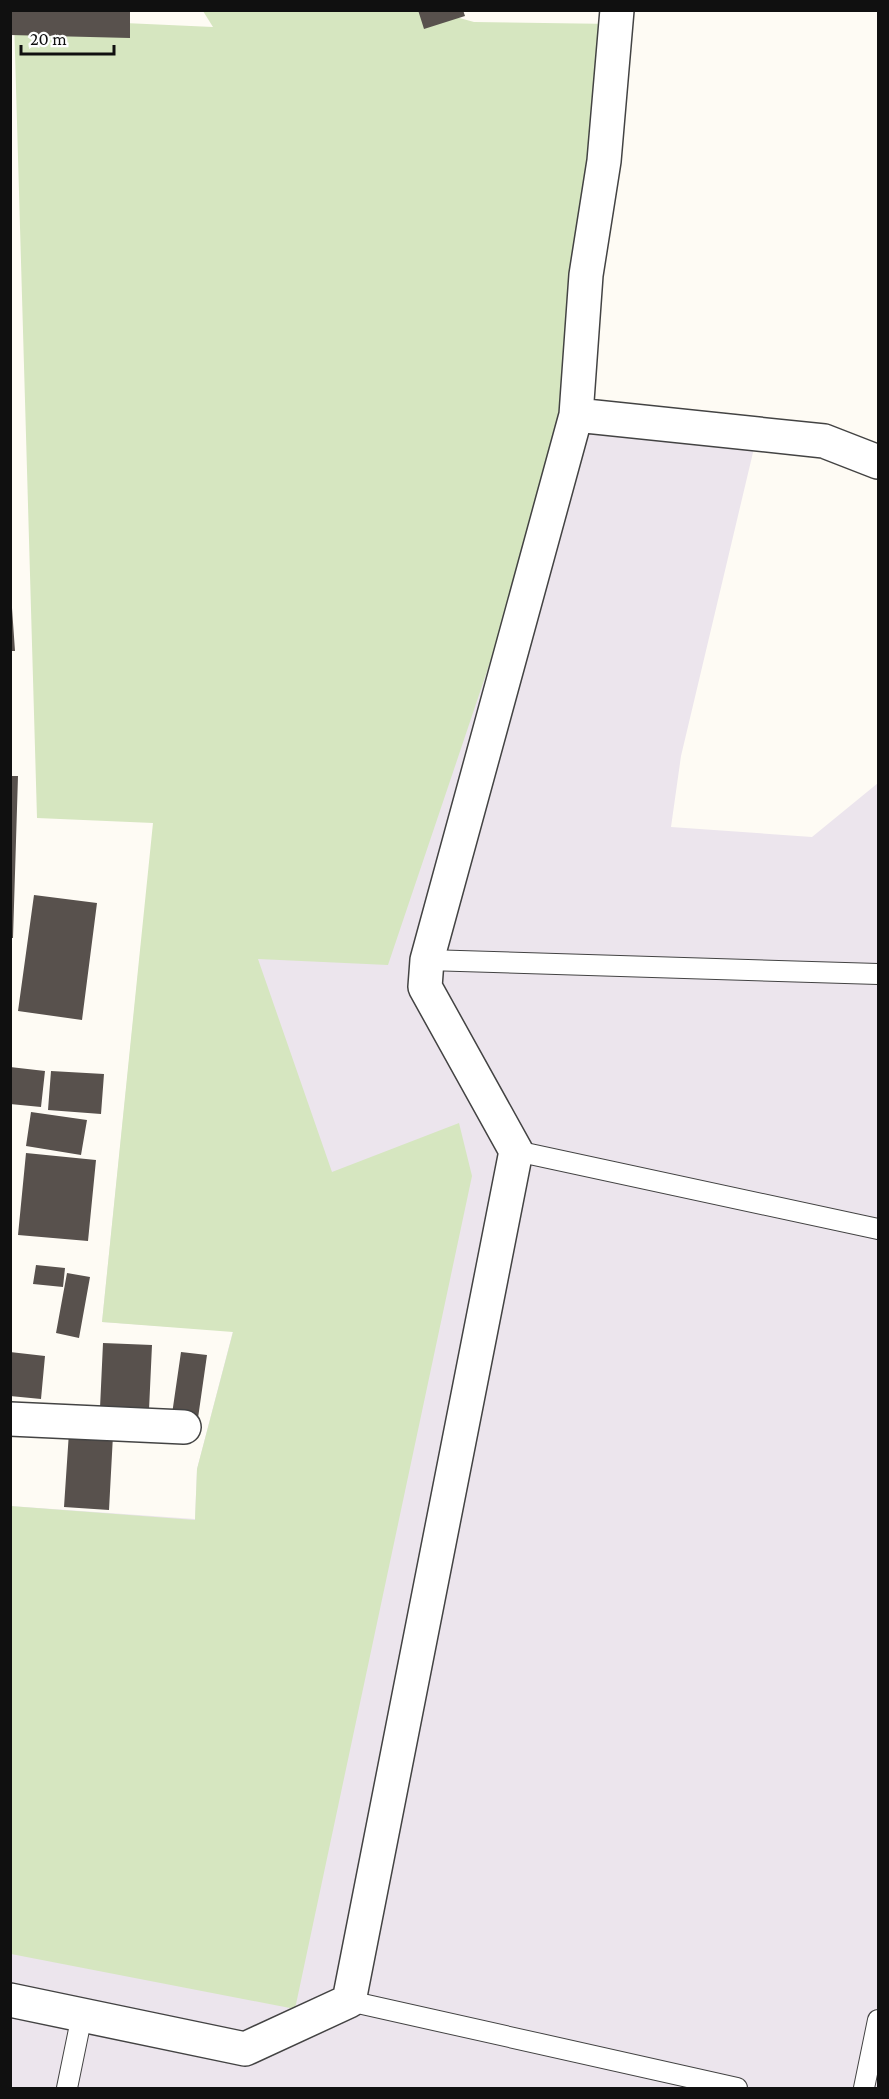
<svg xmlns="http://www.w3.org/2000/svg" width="889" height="2099" font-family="'Crimson Pro',serif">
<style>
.industrial{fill:#ece5ed}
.green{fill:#d6e6c0}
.building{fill:#58514d}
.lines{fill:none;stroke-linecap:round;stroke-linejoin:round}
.service-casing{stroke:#434343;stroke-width:22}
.minor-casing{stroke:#434343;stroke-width:36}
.service{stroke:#fff;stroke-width:20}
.minor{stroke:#fff;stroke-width:33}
</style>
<rect width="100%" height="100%" fill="#fefbf4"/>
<path class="industrial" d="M570 425 755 444 681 756 671 827 812 837 878 783V2088H11L10 1506 195 1519 197 1469 233 1331 102 1322 141 945Z"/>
<path class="green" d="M444 10 445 14 474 22 615 24 570 425 388 965 258 959 332 1172 459 1123 472 1176 295 2009 11 1954 10 1506 195 1520 197 1469 233 1332 102 1322 153 823 37 818 14 18 213 27 203 11Z"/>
<path class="building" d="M10 10H130V38L10 35Z
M418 10H463L465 16 424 29Z
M12 608 15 651H10V609Z
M10 776H18L13 938H10Z
M34 895 97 903 82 1020 18 1011Z
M10 1067 45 1071 41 1107 10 1104Z
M51 1071 104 1074 101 1114 48 1110Z
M31 1112 87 1120 81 1155 26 1146Z
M26 1153 96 1160 88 1241 18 1235Z
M36 1265 65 1268 63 1287 33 1284Z
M67 1273 90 1277 79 1338 56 1333Z
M103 1343 152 1345 149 1410 100 1408Z
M10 1352 45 1356 41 1399 10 1396Z
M181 1352 207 1355 197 1425 171 1421Z
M69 1432 113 1435 109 1510 64 1507Z"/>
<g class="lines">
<g class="service-casing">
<path id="service" d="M427 960 878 974
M516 1151 878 1229
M349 2001 737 2088
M67 2088 82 2015
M864 2088 878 2020"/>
</g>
<g class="minor-casing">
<path id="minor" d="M576 415 824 441 878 462
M10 1419 184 1427
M10 2000 245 2049 349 2001 516 1151 425 987 427 960 576 415 586 275 604 161 617 10"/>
</g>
<use href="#service" class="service"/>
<use href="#minor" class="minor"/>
</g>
<rect width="889" height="2099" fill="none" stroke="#101010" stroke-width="24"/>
<path d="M21 45v9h93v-9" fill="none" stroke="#101010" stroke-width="3"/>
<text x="30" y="45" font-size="18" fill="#101010" stroke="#ffffff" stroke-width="4.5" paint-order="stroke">20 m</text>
</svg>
